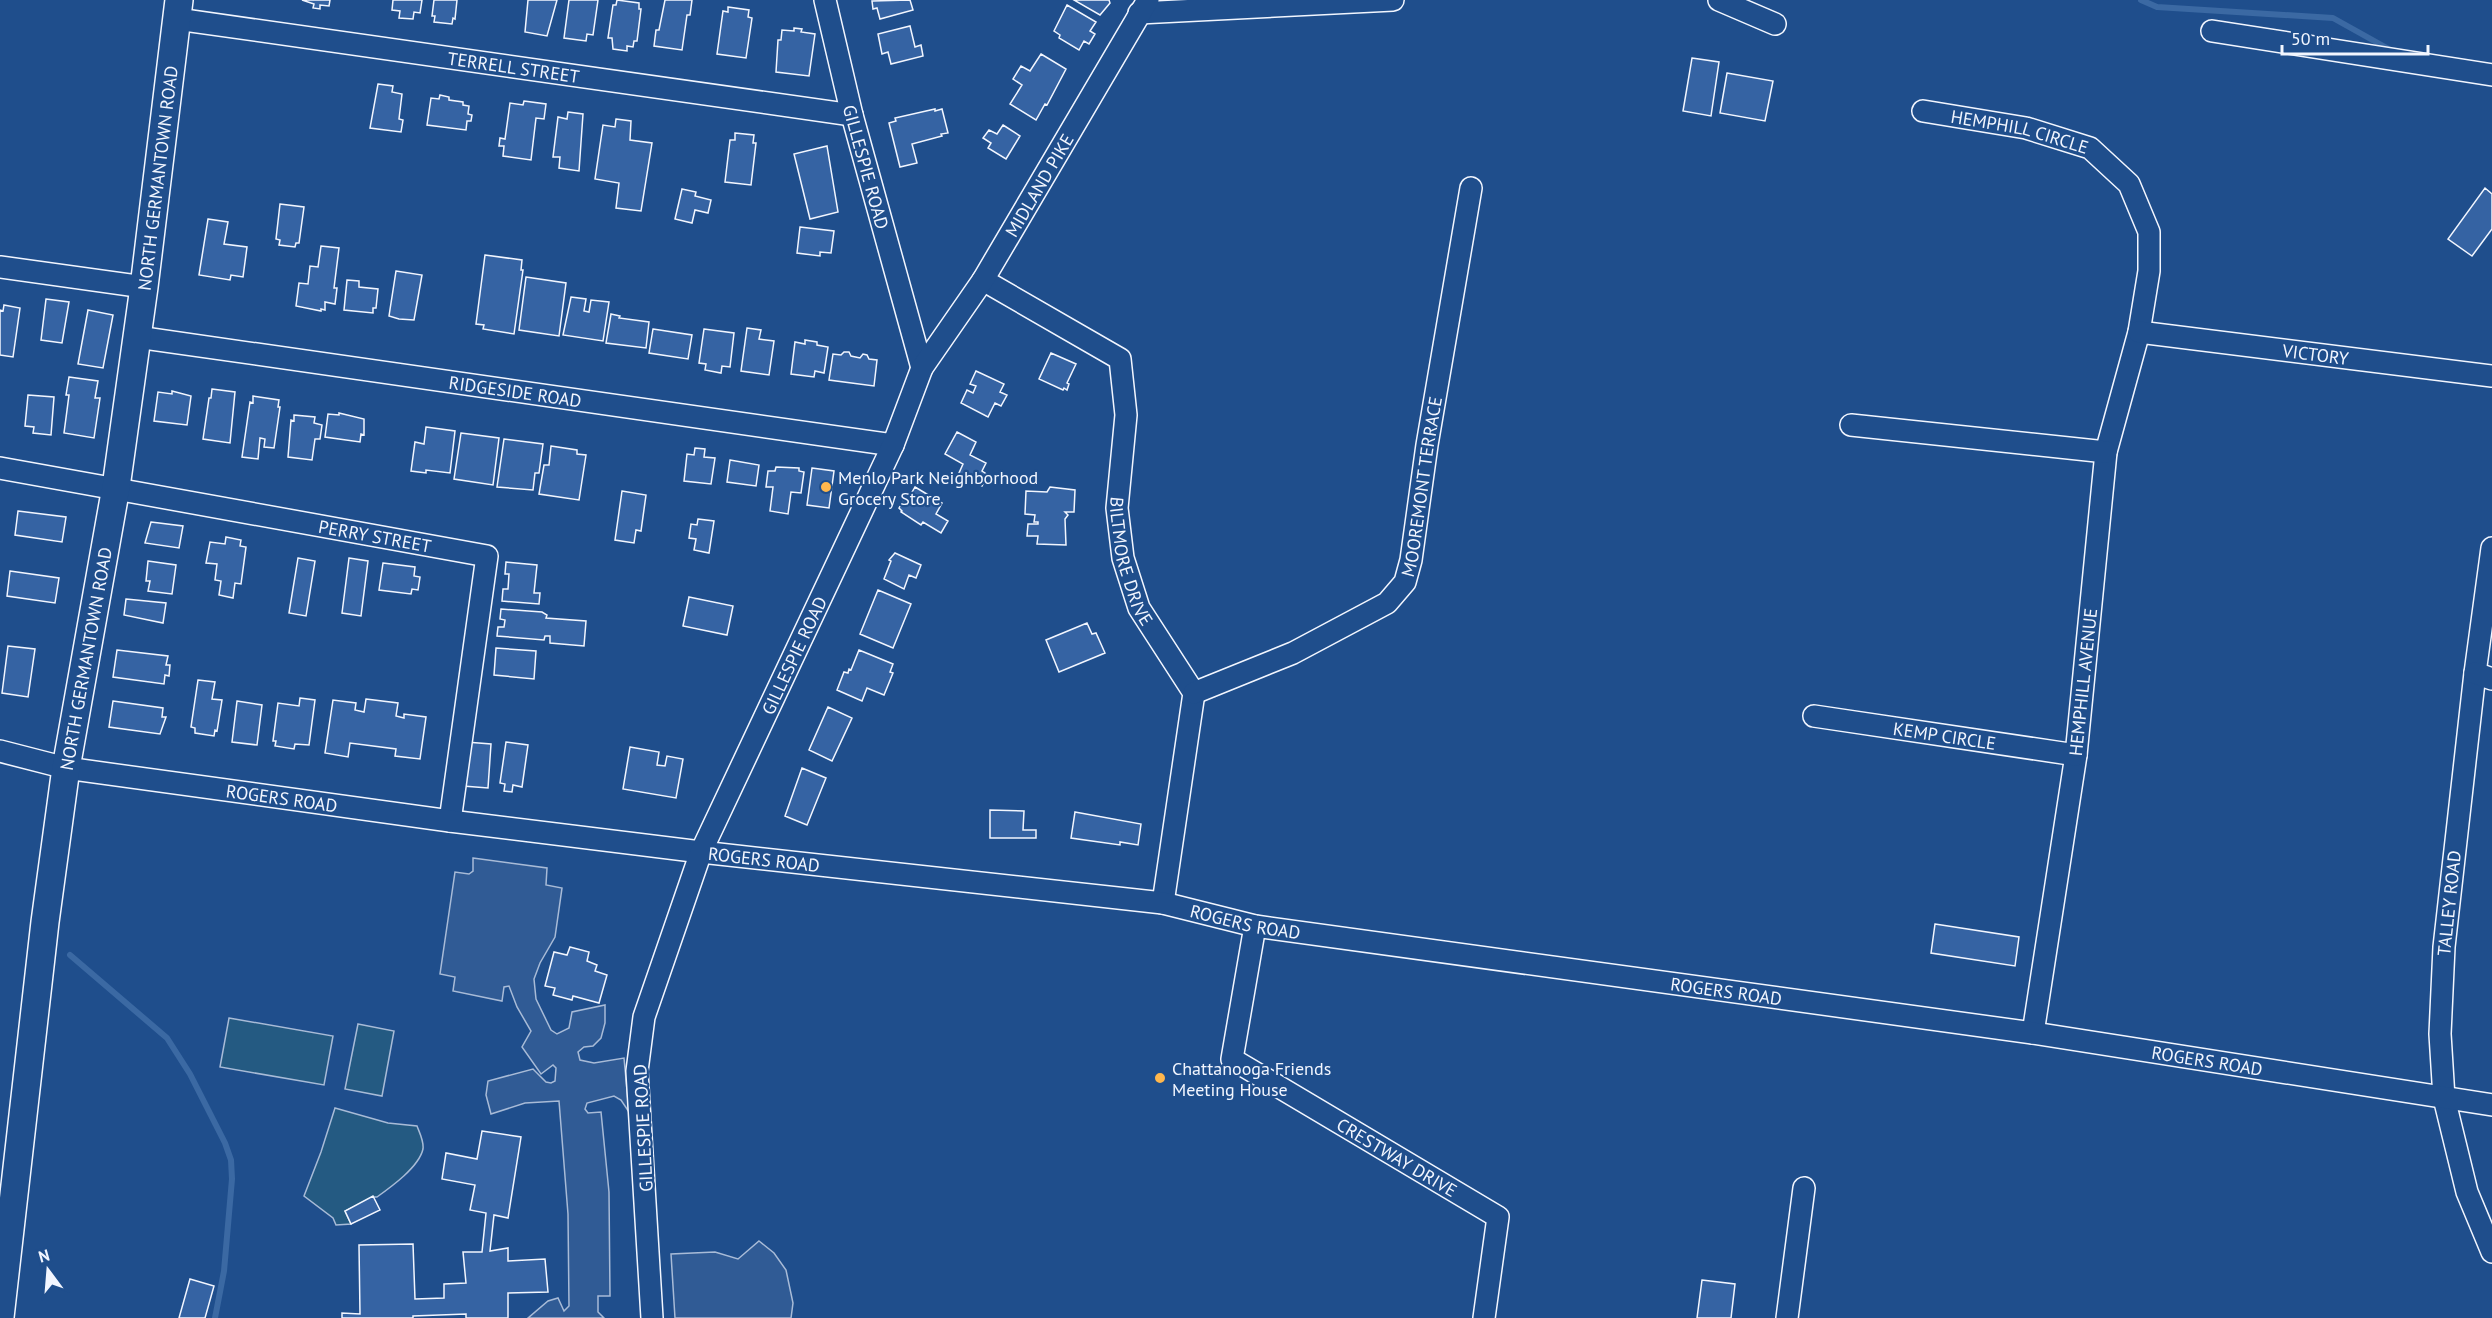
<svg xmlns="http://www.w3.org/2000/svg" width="2492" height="1318" font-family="'PT Sans',sans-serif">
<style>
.green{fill:#245a82;stroke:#a8bbd7;stroke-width:1.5}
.parking{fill:#305b95;stroke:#a8bbd7;stroke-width:1.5}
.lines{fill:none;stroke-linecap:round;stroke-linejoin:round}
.stream{stroke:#3b69a3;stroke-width:6}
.building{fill:#3563a3;stroke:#f2f6ff;stroke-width:1.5}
.minor-casing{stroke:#f2f6ff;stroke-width:24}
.major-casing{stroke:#f2f6ff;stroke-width:30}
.minor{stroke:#1f4e8c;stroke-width:21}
.major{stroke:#1f4e8c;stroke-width:27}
.poi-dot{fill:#ffb74d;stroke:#1f4e8c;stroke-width:2}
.labels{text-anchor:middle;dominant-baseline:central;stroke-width:4.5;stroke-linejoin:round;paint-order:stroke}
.street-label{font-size:18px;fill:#f2f6ff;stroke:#1f4e8c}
.poi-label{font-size:18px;fill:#f2f6ff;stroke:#1f4e8c;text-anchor:start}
</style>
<rect width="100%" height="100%" fill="#1f4e8c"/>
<path class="green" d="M229 1018 333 1036 324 1085 220 1067Z
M358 1024 394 1031 382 1096 345 1089Z
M335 1108 388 1123 417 1126C420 1134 424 1141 423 1149 419 1167 391 1187 377 1197H373L345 1211 351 1224 336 1225 333 1218 304 1196 321 1152Z"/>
<path class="parking" d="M473 858 547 868 546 885 562 888 555 937 540 963 534 979 536 999 551 1030 557 1034 569 1028 572 1012 605 1005V1023L601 1038 593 1046 584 1047 578 1052 580 1060 594 1063 624 1058 629 1112 621 1100 614 1096 587 1103 585 1109 588 1113 601 1112 609 1192 610 1296H598V1312L604 1318H528L548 1301 558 1298 564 1311 569 1306 568 1214 559 1101 525 1103 491 1114 486 1095 488 1081 533 1069 546 1082 551 1083 555 1081 556 1068 553 1065 541 1074 522 1047 531 1031 517 1007 509 986 504 987 502 1001 453 991 455 977 440 974 455 872 469 874 473 871Z
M759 1241 774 1253 786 1270 793 1303 791 1318H675L671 1254 715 1252 738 1259Z"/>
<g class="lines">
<path class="stream" d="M2141 0 2157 7 2333 18 2394 52
M70 955 167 1038 190 1074 225 1143 231 1160 232 1179 224 1271 215 1318"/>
</g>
<path class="building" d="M302 0H330L329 6 320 5V9L313 8 314 4Z
M393 0H422L420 13 414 12 413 19 399 18 400 11 392 10Z
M434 0H457L455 19 453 18 452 24 434 22 435 16H432Z
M528 0H557L547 36 525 32Z
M569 0H598L593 35 587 34 586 41 564 38Z
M617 0 639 3V9H641L637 41H634L633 47 627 46V51L613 49 612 38H608L613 5H616Z
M665 0H692L690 15H687L682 50 654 46 656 30H659Z
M910 0 913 10 880 19 877 8 873 9 872 1Z
M1074 0H1109L1110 3 1100 15Z
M1067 5 1096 22 1090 31 1095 34 1089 44 1084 41 1079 50 1059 38 1060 35 1054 31Z
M728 7 749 10 748 17 752 18 746 58 717 54 723 11 728 12Z
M910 26 915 47 921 45 923 56 891 64 888 52 882 54 878 34Z
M794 28 802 29 801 32 815 34 809 76 776 72 778 40H781L782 30 794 31Z
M1041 54 1066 69 1047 105 1045 104 1036 120 1010 104 1022 85 1013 79 1021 66 1030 71Z
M1692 58 1719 62 1711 116 1683 111Z
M1727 73 1773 81 1765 121 1720 113Z
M378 84 393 86 392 92 402 94 399 119 403 120 401 132 370 128Z
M440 95 449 97V100L463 102V105L469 106 468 114 472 115 471 121H467L466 130 427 125 431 98 439 99Z
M524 101 546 104 544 119 536 118 531 160 503 156 504 146H499L500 138 505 139 510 103 523 105Z
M935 109V111L942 109 948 133 941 134 942 136 912 144 917 163 900 167 889 123 896 121 895 118Z
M568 112 583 114 579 171 559 168 560 157H553L558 117 567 119Z
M616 119 631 121 630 140 652 143 641 211 616 208 619 183 595 179 603 125 615 127Z
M1003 125 1020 136 1006 159 988 148 991 143 983 138 989 130 997 134Z
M735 133 754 135 753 143H756L751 185 725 182 730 140H735Z
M827 146 838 212 810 219 794 154Z
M2485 188 2492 194V229L2472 256 2448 239Z
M682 189 696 192 695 196 711 200 708 213 695 210 692 223 675 219Z
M280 204 304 207 299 243H296L295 247 279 245 280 240 276 239Z
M208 219 228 222 224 244 247 247 243 277 231 275 230 280 199 275Z
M800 227 834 231 831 253 820 252V256L797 253Z
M321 246 339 248 334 288H337L335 304 325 302V310L321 309V311L296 306 299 283 308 284 310 266 318 267Z
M485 255 522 260 521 270H523L514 334 483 329 484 325 476 324Z
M396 271 422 275 414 320 399 319 389 316Z
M526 277 566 283 559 336 519 330Z
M347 280 359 281V287L378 289 376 308H373V313L344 310Z
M571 297 586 299 584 311 589 312 591 300 609 302 603 341 563 335Z
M46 299 69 302 62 343 41 340Z
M4 305 20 308 13 357 0 355V310L3 311Z
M88 310 113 315 103 368 78 364Z
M611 314 620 316 619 318 649 322 646 348 606 343Z
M747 328 761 330 759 339 774 341 769 375 741 371Z
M653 329 692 335 688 359 649 353Z
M704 329 734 333 730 367 722 366 721 373 705 370 706 364 699 363Z
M805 340 817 342V345L828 347 824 373 815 371 814 377 791 374 795 342 805 344Z
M844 352H849L851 356 860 358 863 354 867 355 869 359 877 360 874 386 829 380 833 354 841 355Z
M1051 353 1076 364 1067 383 1069 384 1067 390 1064 388 1063 390 1039 379Z
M976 371 1004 384 1000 392 1007 395 1001 406 995 403 988 417 961 403 967 390 973 393 976 386 970 384Z
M69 377 98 381 95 398H100L94 438 64 433 69 395H66Z
M212 389 235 392 230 443 203 439 209 398H211Z
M172 391 191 396 187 425 154 421 158 392 172 394Z
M28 395 54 397 51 435 33 433 34 427 25 426Z
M253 396 279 400 278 407H280L274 448 264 447 265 439 260 438 258 459 242 457 250 402 253 403Z
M339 413 364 419V435L361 434 360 442 325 437 328 414 339 415Z
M294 415 315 417 314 423 322 425 320 439H315L312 460 288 457 291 420 294 421Z
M426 427 455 431 450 473 426 470V473L411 471 415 442 424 444Z
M957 432 976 442 970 455 986 463 982 471 988 475 982 486 959 473 963 464 945 454Z
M461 433 499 438 493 485 454 479Z
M504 439 543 444 539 473H535L533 490 497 487Z
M551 446 577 450V454L586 455 579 500 539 494 544 465H549Z
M695 448 705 449 704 457 715 458 711 484 684 481 687 454 694 455Z
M730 460 759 465 756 486 727 482Z
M776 467 799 468V471L804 472 801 493 791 492 788 514 770 511 773 487H766L768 471H775Z
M812 468 834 471 829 508 807 505Z
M915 487 942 503 936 514 948 521 941 533 923 522 921 525 901 512 902 511 899 508 904 499 907 501Z
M1050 487 1075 490 1074 512H1065L1068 515 1065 519 1066 545 1037 544 1038 536H1027L1028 524H1038V522H1034L1035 515 1025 514 1026 491 1047 492Z
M622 491 646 495 641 531 636 530 634 543 615 540Z
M18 511 66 517 62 542 15 535Z
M698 519 714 521 709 553 694 550 696 539 689 538 691 524 697 525Z
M151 522 183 526 179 548 145 543Z
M226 537 241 540 240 546 246 547 241 584 235 583 233 598 219 595 221 581 215 580 217 564 206 563 210 542 225 544Z
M895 553 921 565 916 578 909 575 904 589 884 579 891 561 889 560Z
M298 558 315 561 306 616 289 613Z
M349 558 368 561 361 616 342 613Z
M148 561 176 565 172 594 148 591 150 581H146Z
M506 562 537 565 534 593H540L539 604 502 601 503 589H508L509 574H505Z
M383 563 415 567 414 576 420 577 418 590 412 589 411 594 379 590Z
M10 571 59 578 55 603 7 596Z
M878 590 911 604 893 648 860 634Z
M689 597 733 606 727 635 683 626Z
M126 599 166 603 163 623 124 615Z
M501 609 542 612 547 615 546 618 586 621 584 646 550 643V636H545L544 640 497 636 498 627H504L505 620 500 619Z
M1087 623 1092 634 1096 633 1105 653 1059 672 1046 640Z
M8 646 35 649 28 697 2 693Z
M496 648 536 651 534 679 494 675Z
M117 650 168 656 166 665H170L169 676 165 675 164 684 113 677Z
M859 650 893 664 890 672 893 673 884 695 867 688 862 701 837 690 844 672 848 673 849 669 851 670Z
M198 680 215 682 212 699 222 700 217 731 215 730 214 736 195 733V728L191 727Z
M300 698 315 700 309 745 295 744 294 749 275 746 276 741H273L278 703 299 706Z
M366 699 398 703 396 716 404 718V714L426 717 420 759 395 756 396 749 350 743 348 757 325 753 333 700 356 703 355 710 364 712Z
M113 701 163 708 162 717H166L160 734 109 727Z
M237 701 262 705 257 745 232 742Z
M828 707 852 718 832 761 809 750Z
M466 742 491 744 488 788 463 786Z
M506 742 528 745 522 787 513 785 512 792 504 791 505 784 500 783Z
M630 747 659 752 657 765 665 766 667 756 683 759 676 798 623 789Z
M802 768 826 778 807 825 785 816Z
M990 810 1024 811 1023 830H1036V838H990Z
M1075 812 1141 824 1138 845 1120 842V845L1071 838Z
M1935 924 2019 937 2015 966 1931 953Z
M570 947 589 952 587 961 597 965 595 971 607 975 599 1003 573 996 572 1000 553 995 555 988 545 986 554 952 567 955Z
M482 1131 521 1137 508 1218 494 1215 490 1251 508 1248V1261L545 1259 548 1292 508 1293V1318H466V1314L413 1316V1318H342V1313L360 1314 359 1245 413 1244 415 1299 444 1298V1284L466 1283 463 1252H482L486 1213 470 1210 475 1185 442 1179 446 1153 477 1159Z
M373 1196 380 1210 351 1224 345 1211Z
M190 1279 214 1286 205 1318H179Z
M1702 1280 1735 1284 1731 1318H1697Z"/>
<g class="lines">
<g class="minor-casing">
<g id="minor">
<path id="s1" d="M825 0 852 115 922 368"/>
<path d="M1719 0 1775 24"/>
<path d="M1139 13 1393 0"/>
<path id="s2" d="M177 19 852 115"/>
<path d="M2212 31 2492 75"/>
<path id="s3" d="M1923 111 2026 128 2090 148 2129 184 2149 232V271L2139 332 2106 452 2076 755 2033 1033"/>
<path d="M0 267 144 287"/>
<path id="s4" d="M983 280 1120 359 1126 415 1117 508 1123 558 1139 608 1194 693 1163 903"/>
<path id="s5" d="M2139 332 2492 376"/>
<path id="s6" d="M137 337 893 445"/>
<path d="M1851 425 2106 452"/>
<path id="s7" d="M0 468 487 556 450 821"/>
<path d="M2492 548 2475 673 2444 947 2440 1034 2444 1098 2467 1192 2492 1252"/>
<path d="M2475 673 2492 679"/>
<path id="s8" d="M1194 693 1293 653 1387 603 1405 582 1411 560 1427 445 1471 188"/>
<path id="s9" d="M1814 716 2076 755"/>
<path id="s10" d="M0 751 66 768 450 821 701 852 1163 903 1255 926 2033 1033 2492 1105"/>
<path id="s11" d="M1255 926 1232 1059 1498 1217 1484 1318"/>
<path id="s12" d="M652 1318 637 1071 644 1017 701 852 893 445 922 368 983 280 1148 0"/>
<path d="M1787 1318 1804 1188"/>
</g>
</g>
<g class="major-casing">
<g id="major">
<path id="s13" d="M0 1317 45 922 66 768 116 487 144 287 179 0"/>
</g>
</g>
<use href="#minor" class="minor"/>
<use href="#major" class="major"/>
</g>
<g class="poi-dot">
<circle cx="826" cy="487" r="6"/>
<circle cx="1160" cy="1078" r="6"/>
</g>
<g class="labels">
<g class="street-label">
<text stroke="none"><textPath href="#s2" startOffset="340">TERRELL STREET</textPath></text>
<text stroke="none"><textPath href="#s3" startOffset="99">HEMPHILL CIRCLE</textPath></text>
<text stroke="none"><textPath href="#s1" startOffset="172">GILLESPIE ROAD</textPath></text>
<text stroke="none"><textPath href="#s13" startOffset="1150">NORTH GERMANTOWN ROAD</textPath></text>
<text stroke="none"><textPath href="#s12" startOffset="1226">MIDLAND PIKE</textPath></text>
<text stroke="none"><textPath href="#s5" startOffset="178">VICTORY</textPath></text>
<text stroke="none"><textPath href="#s6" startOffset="382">RIDGESIDE ROAD</textPath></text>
<text stroke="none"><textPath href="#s8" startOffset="338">MOOREMONT TERRACE</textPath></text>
<text stroke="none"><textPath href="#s7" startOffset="381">PERRY STREET</textPath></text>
<text stroke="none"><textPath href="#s4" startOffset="363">BILTMORE DRIVE</textPath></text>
<text stroke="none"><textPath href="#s12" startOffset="694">GILLESPIE ROAD</textPath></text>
<text stroke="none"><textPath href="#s13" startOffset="664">NORTH GERMANTOWN ROAD</textPath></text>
<text transform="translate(2083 682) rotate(-84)">HEMPHILL AVENUE</text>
<text stroke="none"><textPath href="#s9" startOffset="132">KEMP CIRCLE</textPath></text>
<text stroke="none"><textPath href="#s10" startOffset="286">ROGERS ROAD</textPath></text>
<text stroke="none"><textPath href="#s10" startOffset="772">ROGERS ROAD</textPath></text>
<text transform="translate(2449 903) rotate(-84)">TALLEY ROAD</text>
<text stroke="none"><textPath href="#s10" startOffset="1258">ROGERS ROAD</textPath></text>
<text stroke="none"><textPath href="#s10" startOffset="1744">ROGERS ROAD</textPath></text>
<text stroke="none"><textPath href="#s10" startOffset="2230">ROGERS ROAD</textPath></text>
<text transform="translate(643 1128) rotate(-93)">GILLESPIE ROAD</text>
<text stroke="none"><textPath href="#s11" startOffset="327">CRESTWAY DRIVE</textPath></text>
</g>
<g class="poi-label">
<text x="838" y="477">Menlo Park Neighborhood<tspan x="838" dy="21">Grocery Store</tspan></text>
<text x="1172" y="1068">Chattanooga Friends<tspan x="1172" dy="21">Meeting House</tspan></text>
</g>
</g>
<g transform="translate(48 1270) rotate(344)" stroke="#1f4e8c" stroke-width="4.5" paint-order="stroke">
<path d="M0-4.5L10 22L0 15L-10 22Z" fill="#f2f6ff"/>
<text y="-9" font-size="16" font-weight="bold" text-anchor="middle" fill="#f2f6ff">N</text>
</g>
<path d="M2282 45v9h146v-9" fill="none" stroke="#f2f6ff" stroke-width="3"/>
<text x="2291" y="45" font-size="18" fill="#f2f6ff" stroke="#1f4e8c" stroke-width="4.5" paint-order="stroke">50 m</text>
</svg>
